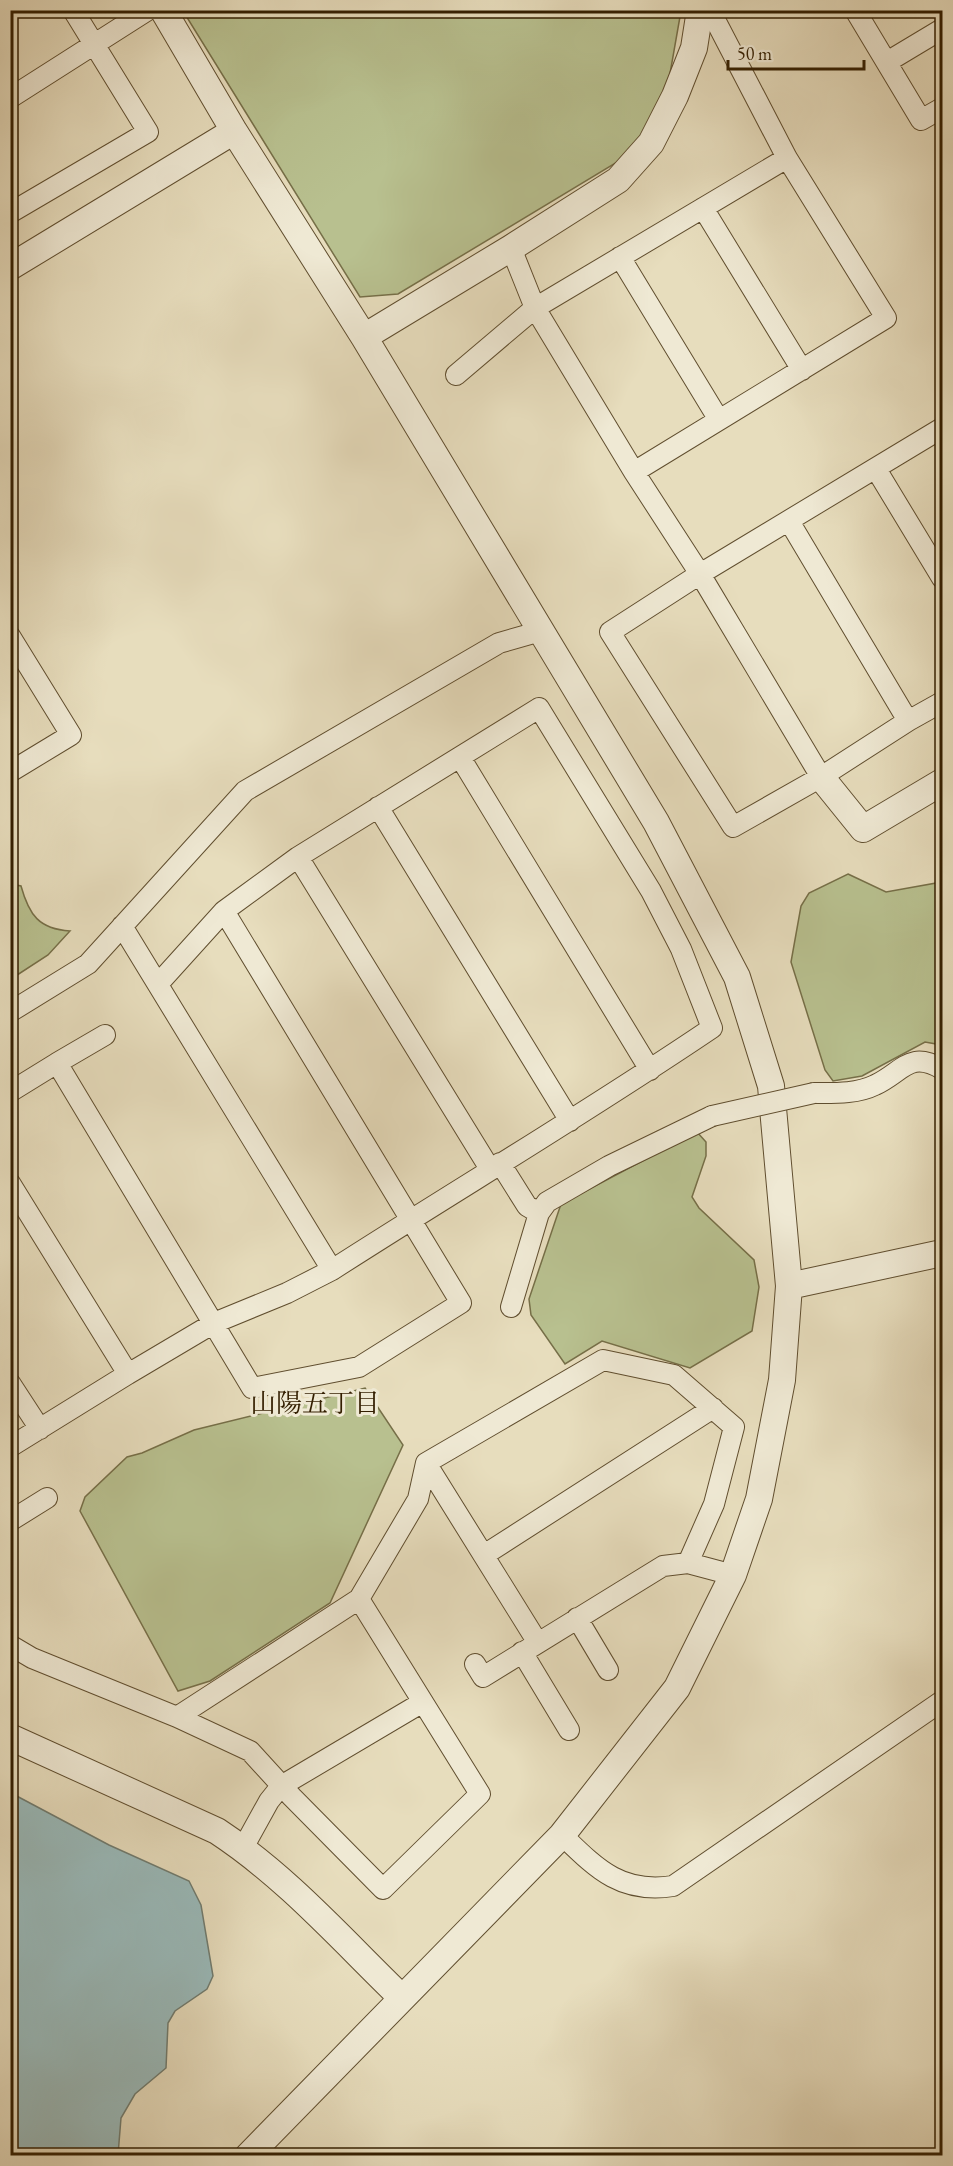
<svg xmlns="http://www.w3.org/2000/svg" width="953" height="2166" font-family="'EB Garamond','Noto Serif JP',serif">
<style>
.green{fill:#b8c08f;stroke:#766f48;stroke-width:1.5}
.water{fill:#9ababa;stroke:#717c70;stroke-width:1.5}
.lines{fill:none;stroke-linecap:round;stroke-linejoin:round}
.minor-casing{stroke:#604e2f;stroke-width:22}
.tertiary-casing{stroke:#604e2f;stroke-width:28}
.minor{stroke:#efe9d4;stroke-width:20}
.tertiary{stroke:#efe9d4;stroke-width:26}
.minor-bridge-casing{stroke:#604e2f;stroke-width:22;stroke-linecap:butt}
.minor-bridge{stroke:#efe9d4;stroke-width:20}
.labels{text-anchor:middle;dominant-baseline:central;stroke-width:6;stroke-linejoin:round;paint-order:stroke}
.neighbourhood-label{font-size:26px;fill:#331e00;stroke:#efe9d4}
</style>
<rect width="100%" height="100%" fill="#e7ddbd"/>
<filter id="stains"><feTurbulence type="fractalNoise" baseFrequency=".00333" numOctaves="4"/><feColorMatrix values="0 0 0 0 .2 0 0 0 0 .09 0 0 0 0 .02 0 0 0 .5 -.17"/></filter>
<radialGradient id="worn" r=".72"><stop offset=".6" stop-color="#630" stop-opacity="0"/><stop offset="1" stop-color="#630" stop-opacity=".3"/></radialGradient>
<path class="green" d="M183 11H681L668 85 653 124 619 161 398 294 360 297Z
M848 874 886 892 942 882V1045L925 1042 862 1076 833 1081 825 1070 791 962 801 906 809 893Z
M11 884 21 886C29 915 39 929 70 931L48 955 11 979Z
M697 1132 706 1142V1156L692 1197 699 1208 754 1260 759 1287 752 1331 690 1368 602 1341 565 1364 531 1315 529 1299 561 1204Z
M365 1388 403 1445 330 1603 210 1681 178 1691 80 1511 85 1497 127 1457 142 1453 194 1430Z"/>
<path class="water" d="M11 1793 109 1845 189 1881 201 1905 213 1976 207 1989 175 2011 168 2023 166 2068 135 2094 121 2118 118 2155H11Z"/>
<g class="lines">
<g class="minor-casing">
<path id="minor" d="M855 10 921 120 942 108
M887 62 942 29
M10 98 148 10
M703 208 802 370
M10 213 148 132 73 10
M511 248 535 308 634 472 700 574 821 777
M620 257 719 420
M456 375 535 308 787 158
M942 428 700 574 610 632 733 827 821 777 908 721 942 702
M876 469 942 578
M634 472 886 318 787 158 710 10
M789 521 908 721
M10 636 71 735 10 772
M460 757 650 1070
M378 807 570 1121
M298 857 490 1169
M122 926 332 1270C458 1189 588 1112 712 1028L681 949 651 891 539 708 298 857 224 911 158 984
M10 1012 88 964 245 791 499 643 541 631
M57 1063 105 1035
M10 1092 57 1063 252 1388 359 1367 461 1303 224 911
M814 1093C834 1093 857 1094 875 1085 903 1072 909 1050 942 1069
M500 1163 527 1206 539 1213
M10 1183 128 1374 10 1447
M511 1307 539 1213 547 1202 609 1166 712 1116
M128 1374 214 1323 287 1293 332 1270
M10 1383 40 1429
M426 1463 538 1643
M10 1521 47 1498
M484 1555 713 1408
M577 1618 608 1670
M10 1645 32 1658 177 1717 250 1751 292 1797 383 1889 480 1794 359 1599
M522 1652 569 1730
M475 1664 483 1677 663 1566 688 1563 733 1575
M177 1717 359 1599 418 1499 426 1463 603 1360 674 1375 734 1427 714 1504 688 1563
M562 1835C597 1869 621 1894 673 1886L942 1701
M243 1848 269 1801 281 1786 423 1702"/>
</g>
<g class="tertiary-casing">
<path id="tertiary" d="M163 10 234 131 364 337 656 822 737 977 771 1086 789 1286 782 1380 759 1499 733 1575 677 1688 562 1835 248 2156
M10 267 234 131
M364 337 511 248 618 180 651 143 675 96 694 48 700 10
M821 777 863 829 942 782
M789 1286 942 1253
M10 1737 217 1831C287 1877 342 1940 401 1997"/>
</g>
<use href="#minor" class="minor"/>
<use href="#tertiary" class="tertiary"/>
<g class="minor-bridge-casing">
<path id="minor-bridge" d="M712 1116 814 1093"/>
</g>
<use href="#minor-bridge" class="minor-bridge"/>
</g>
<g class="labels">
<g class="neighbourhood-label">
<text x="315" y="1403">山陽五丁目</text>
</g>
</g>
<rect width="953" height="2166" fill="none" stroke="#e7ddbd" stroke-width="36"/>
<rect x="12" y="12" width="929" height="2142" fill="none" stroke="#331e00" stroke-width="3"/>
<rect x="18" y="18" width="917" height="2130" fill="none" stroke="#331e00" stroke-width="1.5"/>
<path d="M728 60v9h136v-9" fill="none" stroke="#331e00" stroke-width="3"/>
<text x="737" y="60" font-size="18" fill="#331e00" stroke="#efe9d4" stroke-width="4.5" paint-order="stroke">50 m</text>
<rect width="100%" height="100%" filter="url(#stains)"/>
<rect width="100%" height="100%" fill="url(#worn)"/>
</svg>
